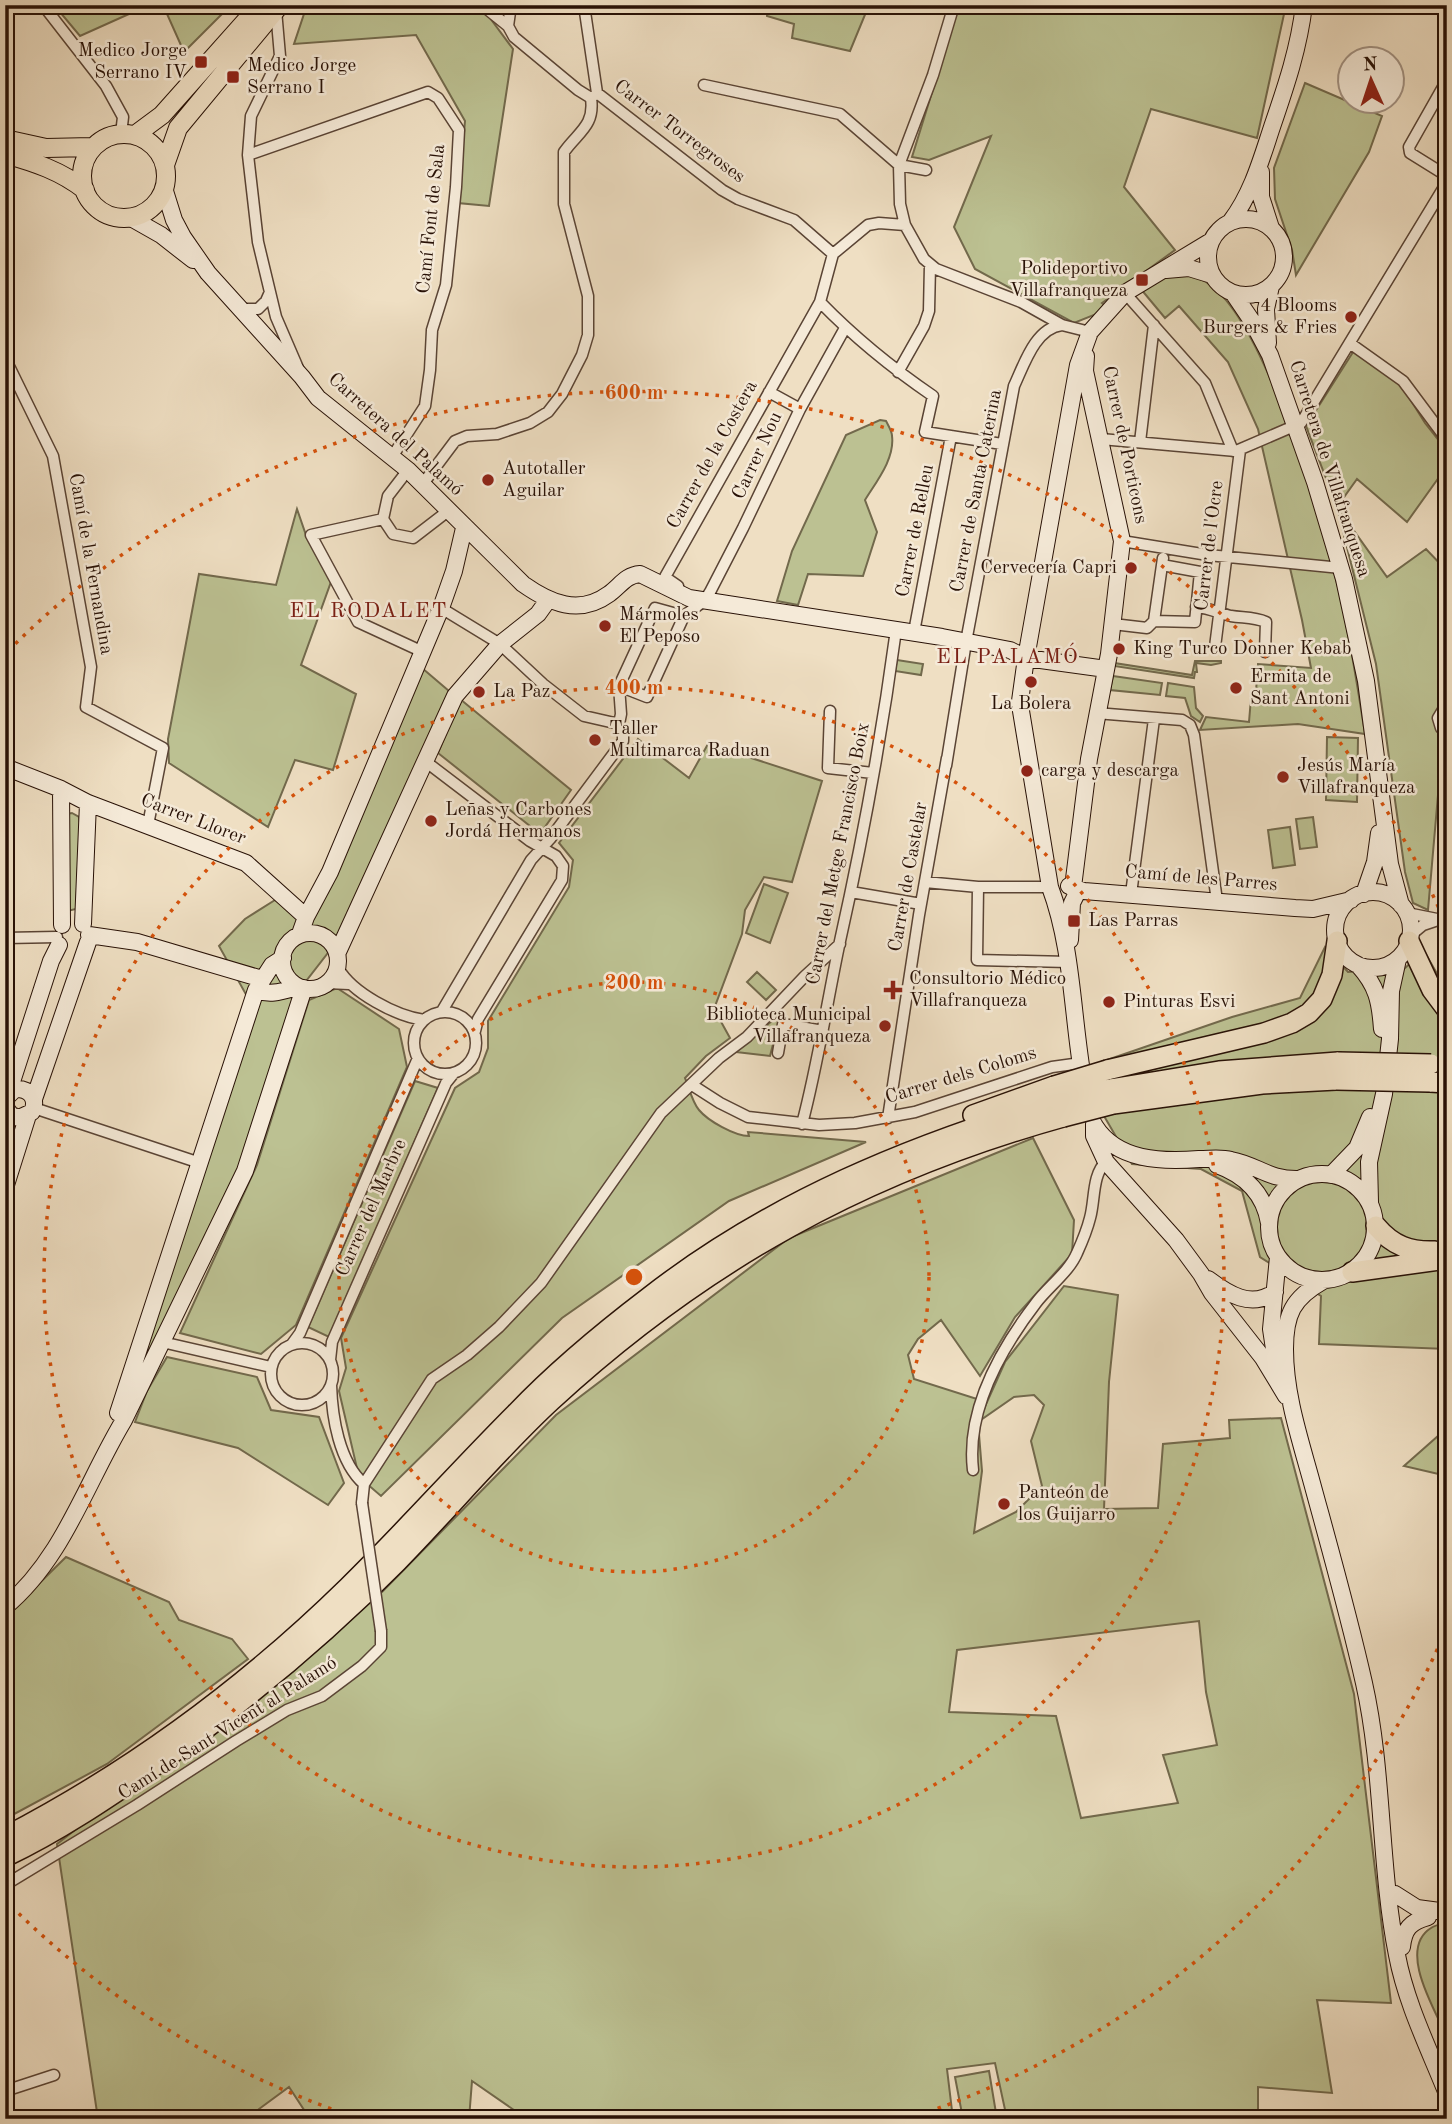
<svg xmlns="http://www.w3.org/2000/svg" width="1452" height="2124" font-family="'Old Standard TT',serif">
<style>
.green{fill:#bcc192;stroke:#72694c;stroke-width:2;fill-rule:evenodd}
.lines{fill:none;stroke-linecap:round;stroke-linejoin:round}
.street-casing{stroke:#5a4435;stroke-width:13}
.secondary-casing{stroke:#281106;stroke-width:18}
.primary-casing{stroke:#281106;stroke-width:20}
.highway-casing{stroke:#281106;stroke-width:22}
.street{stroke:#f5ead8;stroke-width:10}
.secondary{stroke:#f5ead8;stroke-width:16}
.primary{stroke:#efdfc3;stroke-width:18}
.highway{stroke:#efdfc3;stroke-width:19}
.street-bridge-casing{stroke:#5a4435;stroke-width:13;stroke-linecap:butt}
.highway-bridge-casing{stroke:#281106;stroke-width:22;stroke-linecap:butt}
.street-bridge{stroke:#f5ead8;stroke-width:10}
.highway-bridge{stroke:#efdfc3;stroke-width:19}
.ring{fill:none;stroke:#d5520b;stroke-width:3.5;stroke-dasharray:3.5 7}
.poi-dot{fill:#8f2418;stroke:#f5ead8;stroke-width:2.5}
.labels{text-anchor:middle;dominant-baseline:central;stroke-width:5;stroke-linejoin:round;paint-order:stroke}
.poi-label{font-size:19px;fill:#281106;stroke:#f5ead8;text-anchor:start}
.street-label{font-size:19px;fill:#281106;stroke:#f5ead8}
.neighbourhood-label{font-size:21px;letter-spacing:2px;fill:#7a1f14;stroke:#f5ead8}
.centre{fill:#d5520b;stroke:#f5ead8;stroke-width:3.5}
.ring-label{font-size:21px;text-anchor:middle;font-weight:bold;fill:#d5520b;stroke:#f5ead8;stroke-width:5;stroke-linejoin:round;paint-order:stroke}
</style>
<rect width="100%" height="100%" fill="#efdfc3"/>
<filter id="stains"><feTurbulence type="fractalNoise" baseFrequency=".00286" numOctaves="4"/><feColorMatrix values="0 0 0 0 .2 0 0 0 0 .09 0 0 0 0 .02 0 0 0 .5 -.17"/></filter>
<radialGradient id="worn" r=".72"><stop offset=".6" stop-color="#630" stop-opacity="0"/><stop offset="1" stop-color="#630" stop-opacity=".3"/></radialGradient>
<path class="green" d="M54 5H149L80 36Z
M163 5H231L184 52Z
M307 5H473L487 14 513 49 489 206 458 203 465 121 416 35 294 44Z
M767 5H869L850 51 792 38 794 24 767 16Z
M959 5H1286L1257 138 1151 109 1124 187 1175 250 1102 303 1109 309 1074 323 975 269 954 227 991 136 929 160 912 157Z
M1305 83 1382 116 1369 152 1296 275 1292 250 1275 199 1274 168Z
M1165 274C1181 274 1193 274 1206 282 1265 318 1321 519 1338 587 1350 635 1357 685 1365 734L1298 724 1200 730 1206 717 1249 722 1251 698H1254L1255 705 1258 664 1311 668 1302 620 1258 429 1228 362 1179 306 1165 318 1140 288Z
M1355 349 1400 383 1425 423 1447 451V466L1407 522 1357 479 1337 507 1387 577 1426 549 1447 571V772H1440L1428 910 1413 903 1405 872 1376 664 1337 507 1306 426Z
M880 420 886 421C888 425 892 431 892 436 895 459 876 482 865 500L877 532 863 576 808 574 798 605 777 601 792 551 846 435Z
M297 509 307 538 332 579 301 665 356 694 333 770 295 760 268 827 169 763 168 739 199 574 276 585Z
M897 660 923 664 921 675 895 671Z
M1195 661H1221V663L1211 665 1196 663 1197 672H1195L1194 678 1114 666V663L1192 675Z
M422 668 449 691 341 936 293 998 241 1173 133 1388 248 998 219 946 245 919 275 900 312 913Z
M1113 676 1162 683 1160 695 1110 690Z
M1168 683 1194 687 1196 708 1203 716 1200 722 1191 716 1185 698 1166 696Z
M460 699 571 790 540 834 438 753Z
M1327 737 1358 738 1357 802 1326 800Z
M638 739 689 778 708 744 822 781 792 882 764 877 745 910 742 934 714 1009 730 1038 706 1056 685 1078C689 1087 692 1102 699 1110 708 1121 735 1136 749 1136L748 1132 866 1142 729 1201 562 1318 381 1496 359 1477 339 1391 346 1368 341 1338 455 1088 479 1072 488 1048V1021L569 887 573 860 559 843Z
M72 813 79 817 80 823 76 909 67 911 66 814Z
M1313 817 1317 847 1300 849 1296 819Z
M1290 827 1295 865 1273 868 1268 830Z
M764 884 788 893 770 943 746 933Z
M1325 947 1348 972 1405 968 1424 951 1447 991V1349L1319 1344 1321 1296 1260 1257 1242 1191 1201 1169 1132 1164 1104 1116V1061L1232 1017 1300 998Z
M757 972 776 990 766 1000 747 982Z
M337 988 399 1029 407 1067 296 1325 261 1354 180 1333 257 1165 309 1000Z
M773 1020 779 1021 770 1056 736 1052Z
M415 1081 438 1088 329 1337 308 1327Z
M1033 1138 1074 1220 1072 1254 1015 1317 980 1376 941 1320 918 1339 908 1355 914 1379 977 1399 979 1420 1005 1362 1064 1286 1118 1295 1109 1382 1104 1509 1158 1508 1163 1444 1230 1438 1229 1420 1281 1418 1354 1694 1391 2003 1317 2000 1332 2093 1258 2087V2119H1007L995 2063 947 2069 953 2119H527L472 2081 469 2119H310L289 2087 259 2109 264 2119H98L57 1844 382 1592 556 1415 789 1238ZM1034 1395 1044 1405 1031 1441 1042 1486 1016 1512 974 1533 982 1471 978 1422 1014 1397ZM1199 1621 1206 1692 1217 1745 1163 1755 1178 1803 1081 1818 1056 1716 949 1712 957 1650Z
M167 1357 257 1377 271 1410 319 1417 344 1483 328 1505 238 1448 135 1422 147 1391Z
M1447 1428V1476L1404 1466Z
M66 1557 169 1602 179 1620 232 1639 248 1659 107 1764 5 1819V1617Z
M1447 1923V2037C1435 2010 1397 1949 1431 1928 1435 1925 1442 1924 1447 1923Z
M989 2071 997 2119H963L955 2077Z"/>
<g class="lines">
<g class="street-casing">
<path id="street" d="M43 5 106 86 123 117 121 134
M482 5 508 26 514 37 578 90 591 98
M584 5 597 93
M954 5 933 75 899 165 900 204 905 225 924 259 936 269 1021 302 1062 325 1090 332
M276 10 280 56 251 116 248 155 258 242 276 317 298 368
M508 26 511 5
M1447 80 1409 147 1410 153 1447 176
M704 85 840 114 899 165
M591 98 597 93 722 190 738 199 794 220 833 254
M248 155 428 92 438 98 459 130 456 187 446 285 432 330 430 370 425 406 392 457
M899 165 926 170
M1125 293 1205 383 1233 451
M820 302C855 338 892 368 933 396L925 432 1002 444
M241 309H258L266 301 270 292
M1351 344 1403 381 1447 440
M5 358 53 456 91 667 86 707 163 748 148 825
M898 372 924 326 929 311 930 265
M769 392 800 409
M1101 439 1236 451 1301 423 1447 182
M1140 442 1154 325
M408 470 388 496 383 519 393 534 413 538 448 511
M422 485 455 441 467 436 497 434 530 423 548 412 562 394 582 355 588 335V296L564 204V152C578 132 595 126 591 98
M383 519 311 535 358 622 423 652
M1122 541 1208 555 1341 568
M678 586 665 577 820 302 833 254 868 225 879 223 905 225
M1196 607C1209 608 1219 613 1231 616 1243 618 1254 617 1266 622L1265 652
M441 608 500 644 543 684 584 716 619 724
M1154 621 1163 558
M1113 624 1147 628 1154 621 1195 622 1200 572 1162 565
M914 632 951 436
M1215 647 1240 450
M619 686 647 697 684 616
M1447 703 1438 718 1441 728 1447 732
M830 711 828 768 873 773
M1096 713 1182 720 1190 725 1194 735 1217 901
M619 724 621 714 619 686 655 608 684 616 705 600 710 592 743 528 800 409 845 328
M425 761 530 841 556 856 563 866 562 880 478 1019 475 1031
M946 766 966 642 1014 386C1024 365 1035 328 1062 325
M925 882 978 887H1050
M978 887 977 960 1069 962
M851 892 921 904
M1131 894 1154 719
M1407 913 1447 921
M1411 935 1423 925 1435 921
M5 938 57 937
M338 968C352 993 396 1016 424 1020
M327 983 349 984
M442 1011 531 860 550 839 623 741V732L619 724
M414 1043a31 31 0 1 1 62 0a31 31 0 1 1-62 0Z
M778 1053 783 1024 823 1031
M692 1085 720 1103 748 1117 819 1125 855 1123 915 1112 1052 1067 1081 1063
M34 1108 200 1163
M888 1118 919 915 947 758
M802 1124C818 1064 827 1002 840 941 863 838 882 734 896 630
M162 1342 271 1367
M271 1374a31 31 0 1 1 62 0a31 31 0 1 1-62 0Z
M292 1344 300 1333 418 1058
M330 1360 332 1342 446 1083 454 1073
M331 1385C332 1417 339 1462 364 1484
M973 1470C966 1410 1000 1350 1036 1303 1048 1287 1069 1272 1077 1253 1082 1242 1087 1230 1090 1218 1095 1201 1092 1174 1106 1162
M362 1503 364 1484 432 1379 467 1355 499 1327 541 1283 661 1113 719 1058 747 1037 805 976 840 944
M5 1885 137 1805 236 1741 287 1710 322 1696 362 1666 381 1647V1631
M5 2091 54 2075"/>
</g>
<g class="secondary-casing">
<path id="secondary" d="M1261 172V197L1271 228
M164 188 174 220 183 237 208 273 302 377 318 398 408 470 523 584C550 603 579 616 609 594 620 586 626 575 640 574L689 598 942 637 1010 650 1026 658 1106 669
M131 218 161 235 193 260
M1208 257a38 38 0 1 1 76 0a38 38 0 1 1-76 0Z
M1231 221C1252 193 1261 160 1272 127 1286 86 1299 48 1304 5
M1166 270 1189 268 1212 275
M1233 293 1252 321 1270 355 1315 482 1344 579 1366 681 1390 864 1401 905
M1268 343 1266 309 1271 286
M5 767 61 789 88 803 246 863 306 917
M61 789 62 925
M1069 886 1084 891 1295 908 1313 909 1351 900
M1335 930a38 38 0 1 1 76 0a38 38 0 1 1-76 0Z
M1364 894 1375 862 1379 833
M83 924 88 803
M282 961a28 28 0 1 1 56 0a28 28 0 1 1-56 0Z
M300 934 306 917 330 872 441 608 454 571 464 528
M89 935 137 942 262 979
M1070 940 1072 903 1076 895 1073 887 1089 759 1109 654 1122 541 1085 371 1086 356
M337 954 455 696 500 644 538 614 548 600
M1358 965C1377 986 1380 1001 1382 1029
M256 990C271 996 283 991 298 987
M1082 1072C1072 1010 1072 946 1050 887L1021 711 1020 701 1026 658 1078 365 1090 332 1125 293 1211 241
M8 1094 51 961 59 945
M34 1099 88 942
M5 1107 11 1115 19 1118 32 1112C38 1099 30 1088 15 1089L6 1098
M1094 1124V1136L1106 1162 1176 1240 1201 1274 1212 1293 1263 1358 1286 1396
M1095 1126C1117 1161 1162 1162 1199 1159 1211 1159 1220 1157 1231 1160 1258 1165 1268 1180 1299 1179
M1217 1165C1245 1175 1264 1193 1269 1223
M1269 1227a53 53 0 1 1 106 0a53 53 0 1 1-106 0Z
M1331 1175 1357 1148 1370 1117
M5 1188 28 1115
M1370 1202 1369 1162 1384 1094 1390 1039 1391 991 1398 959
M1208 1279C1228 1294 1251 1309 1275 1292
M1323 1281C1293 1298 1285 1314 1285 1349 1285 1395 1300 1439 1312 1483 1330 1549 1349 1616 1364 1683 1384 1772 1379 1865 1397 1955 1406 2003 1429 2049 1447 2094
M1277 1369 1271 1329 1278 1257
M118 1413 256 990 272 965 283 958
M5 1607C63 1559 86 1483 124 1420L245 1171 304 988
M1395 1894 1417 1908 1447 1912
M1402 1947C1404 1929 1410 1922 1428 1917"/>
</g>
<g class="primary-casing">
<path id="primary" d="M82 176a42 42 0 1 1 84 0a42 42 0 1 1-84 0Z
M135 135 162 115 260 5
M5 139 46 148 92 147
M5 154C34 162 61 171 85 190
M165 165 178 128 280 5"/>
</g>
<g class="highway-casing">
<path id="highway" d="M1409 941 1432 990 1447 1010
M1107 1070 1264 1033 1292 1023 1309 1013 1322 999 1332 975 1337 941
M1430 1082 1447 1083
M1110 1089 1219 1071 1338 1062
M1113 1104 1262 1084 1336 1080
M973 1115 1054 1086
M1376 1226C1393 1246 1410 1252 1435 1251
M1352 1272 1447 1259
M5 1837C130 1772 247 1686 348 1587 405 1531 459 1470 516 1413 556 1371 603 1332 649 1297 771 1202 912 1144 1059 1101
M5 1857C58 1832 108 1798 156 1765 242 1704 323 1637 397 1562 449 1509 497 1451 551 1401 703 1261 865 1172 1063 1117"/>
</g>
<use href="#street" class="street"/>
<use href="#secondary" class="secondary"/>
<use href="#primary" class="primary"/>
<use href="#highway" class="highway"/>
<g class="street-bridge-casing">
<path id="street-bridge" d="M362 1503 381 1631"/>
</g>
<g class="highway-bridge-casing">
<path id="highway-bridge" d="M1338 1062 1431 1064
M1336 1080 1430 1082
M1054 1086 1107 1070
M1059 1101 1110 1089
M1063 1117 1113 1104"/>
</g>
<use href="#street-bridge" class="street-bridge"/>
<use href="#highway-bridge" class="highway-bridge"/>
</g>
<g class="ring">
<circle cx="634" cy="1277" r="295"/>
<circle cx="634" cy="1277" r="590"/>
<path d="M1446 1630A885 885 0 0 1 907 2119M361 2119A885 885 0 0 1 8 1903M8 651A885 885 0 0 1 1446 924"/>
</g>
<g class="poi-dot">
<rect x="194" y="55" width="14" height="14" rx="3.5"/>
<rect x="226" y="70" width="14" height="14" rx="3.5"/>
<rect x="1135" y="273" width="14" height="14" rx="3.5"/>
<circle cx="1351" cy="317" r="7"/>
<circle cx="488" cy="480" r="7"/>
<circle cx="1131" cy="568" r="7"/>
<circle cx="605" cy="626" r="7"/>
<circle cx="1119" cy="649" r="7"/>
<circle cx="1031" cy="682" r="7"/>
<circle cx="1236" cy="688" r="7"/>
<circle cx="479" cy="692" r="7"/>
<circle cx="595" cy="740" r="7"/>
<circle cx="1027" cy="771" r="7"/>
<circle cx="1283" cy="777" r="7"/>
<circle cx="431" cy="821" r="7"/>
<rect x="1067" y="914" width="14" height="14" rx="3.5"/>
<path d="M889.5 979.5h7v7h7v7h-7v7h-7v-7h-7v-7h7z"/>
<circle cx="1109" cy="1002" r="7"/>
<circle cx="885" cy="1026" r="7"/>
<circle cx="1004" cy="1504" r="7"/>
</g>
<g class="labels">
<g class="poi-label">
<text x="187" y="51" text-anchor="end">Medico Jorge<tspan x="187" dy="22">Serrano IV</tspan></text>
<text x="247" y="66">Medico Jorge<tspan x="247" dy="22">Serrano I</tspan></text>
<text x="1128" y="269" text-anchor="end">Polideportivo<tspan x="1128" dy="22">Villafranqueza</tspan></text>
<text x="1337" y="306" text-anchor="end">4 Blooms<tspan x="1337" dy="22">Burgers &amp; Fries</tspan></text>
<text x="502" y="469">Autotaller<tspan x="502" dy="22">Aguilar</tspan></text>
<text x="1117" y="568" text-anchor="end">Cervecería Capri</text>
<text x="619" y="615">Mármoles<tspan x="619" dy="22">El Peposo</tspan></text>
<text x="1133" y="649">King Turco Donner Kebab</text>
<text x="1250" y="677">Ermita de<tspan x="1250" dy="22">Sant Antoni</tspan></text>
<text x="493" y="692">La Paz</text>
<text x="1031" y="704" text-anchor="middle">La Bolera</text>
<text x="609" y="729">Taller<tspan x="609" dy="22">Multimarca Raduan</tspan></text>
<text x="1297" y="766">Jesús María<tspan x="1297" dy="22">Villafranqueza</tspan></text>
<text x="1041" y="771">carga y descarga</text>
<text x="445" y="810">Leñas y Carbones<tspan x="445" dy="22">Jordá Hermanos</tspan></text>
<text x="1088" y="921">Las Parras</text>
<text x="909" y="979">Consultorio Médico<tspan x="909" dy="22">Villafranqueza</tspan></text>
<text x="1123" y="1002">Pinturas Esvi</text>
<text x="871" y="1015" text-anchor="end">Biblioteca Municipal<tspan x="871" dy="22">Villafranqueza</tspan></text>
<text x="1018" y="1493">Panteón de<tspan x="1018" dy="22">los Guijarro</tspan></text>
</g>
<g class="street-label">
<text transform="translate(679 132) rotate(37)">Carrer Torregroses</text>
<text transform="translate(432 219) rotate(-84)">Camí Font de Sala</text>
<text transform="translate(395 435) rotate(42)">Carretera del Palamó</text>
<text transform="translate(1124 445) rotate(78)">Carrer de Porticons</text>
<text transform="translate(713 455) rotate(-61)">Carrer de la Costera</text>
<text transform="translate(758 456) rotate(-65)">Carrer Nou</text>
<text transform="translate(1329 469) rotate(72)">Carretera de Villafranquesa</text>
<text transform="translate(977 491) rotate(-79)">Carrer de Santa Caterina</text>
<text transform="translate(916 531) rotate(-79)">Carrer de Relleu</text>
<text transform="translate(1210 546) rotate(-83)">Carrer de l'Ocre</text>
<text transform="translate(90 564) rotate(80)">Camí de la Fernandina</text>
<text transform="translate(193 820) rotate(21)">Carrer Llorer</text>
<text transform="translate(839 854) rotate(-79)">Carrer del Metge Francisco Boix</text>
<text transform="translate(909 877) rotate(-80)">Carrer de Castelar</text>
<text transform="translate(1201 879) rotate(5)">Camí de les Parres</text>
<text transform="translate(961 1076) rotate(-17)">Carrer dels Coloms</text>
<text transform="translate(372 1208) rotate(-66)">Carrer del Marbre</text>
<text transform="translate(228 1729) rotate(-32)">Camí de Sant Vicent al Palamó</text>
</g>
<g class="neighbourhood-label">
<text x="369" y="611">EL RODALET</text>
<text x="1008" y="657">EL PALAMÓ</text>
</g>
</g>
<circle cx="634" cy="1277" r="10" class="centre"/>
<g class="ring-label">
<text x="634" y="399">600 m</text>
<text x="634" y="694">400 m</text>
<text x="634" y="989">200 m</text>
</g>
<rect width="1452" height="2124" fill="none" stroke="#efdfc3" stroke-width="28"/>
<rect x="7" y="7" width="1438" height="2110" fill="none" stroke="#281106" stroke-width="3.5"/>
<rect x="14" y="14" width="1424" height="2096" fill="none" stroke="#281106" stroke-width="2"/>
<g transform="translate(1371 80) rotate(357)"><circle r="33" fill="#f5ead8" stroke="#a39384" stroke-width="2"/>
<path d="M0-5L12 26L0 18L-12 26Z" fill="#8f2418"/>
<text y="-10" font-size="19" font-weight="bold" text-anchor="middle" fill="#281106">N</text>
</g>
<rect width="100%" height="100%" filter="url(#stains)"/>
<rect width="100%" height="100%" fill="url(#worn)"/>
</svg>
